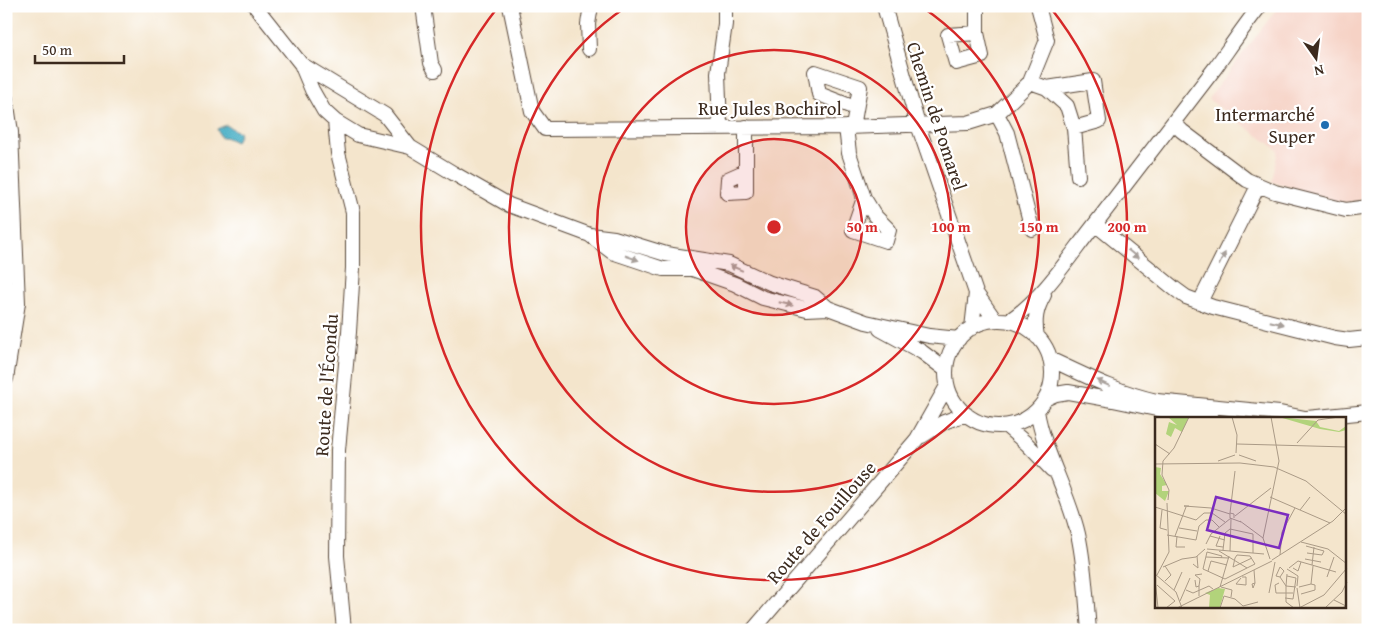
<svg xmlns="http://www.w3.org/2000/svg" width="1374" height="636" font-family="'Gentium Book Plus',serif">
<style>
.built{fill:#f6d2c5}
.water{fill:#45adc4;stroke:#406c71}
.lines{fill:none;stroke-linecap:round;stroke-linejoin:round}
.minor-casing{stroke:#574638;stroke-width:16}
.minor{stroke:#fff;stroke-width:14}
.oneway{fill:#a79f9a}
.ring{fill:none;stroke:#d62828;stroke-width:2.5}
.poi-dot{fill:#1f6fb2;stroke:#fff;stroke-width:2}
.labels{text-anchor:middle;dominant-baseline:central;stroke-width:4.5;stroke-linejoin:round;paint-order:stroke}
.street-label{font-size:19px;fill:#3b2a1e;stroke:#fff}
.poi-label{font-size:19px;fill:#3b2a1e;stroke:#fff;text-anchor:end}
.inset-road{fill:none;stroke:#aa9a86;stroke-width:1}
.view{fill:#7b2cbf;fill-opacity:0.15;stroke:#7b2cbf;stroke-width:2.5}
.inset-edge{fill:none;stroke:#3b2a1e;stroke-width:2.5}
.centre{fill:#d62828;stroke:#fff;stroke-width:2.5}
.ring-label{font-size:15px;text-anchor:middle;font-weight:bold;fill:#d62828;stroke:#fff;stroke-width:4.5;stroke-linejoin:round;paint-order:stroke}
</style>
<rect width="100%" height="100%" fill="#fff"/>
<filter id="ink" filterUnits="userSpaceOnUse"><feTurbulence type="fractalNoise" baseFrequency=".02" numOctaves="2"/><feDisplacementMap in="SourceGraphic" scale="10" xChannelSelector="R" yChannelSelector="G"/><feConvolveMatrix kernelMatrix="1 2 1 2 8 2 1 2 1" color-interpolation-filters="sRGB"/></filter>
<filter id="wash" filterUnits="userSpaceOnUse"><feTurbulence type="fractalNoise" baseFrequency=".0096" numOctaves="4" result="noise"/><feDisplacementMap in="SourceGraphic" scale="20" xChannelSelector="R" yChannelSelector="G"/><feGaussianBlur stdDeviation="1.12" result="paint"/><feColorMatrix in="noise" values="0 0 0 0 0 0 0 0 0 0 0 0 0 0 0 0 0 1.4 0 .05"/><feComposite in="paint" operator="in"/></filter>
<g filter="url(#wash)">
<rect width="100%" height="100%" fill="#f4e5cc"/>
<path class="built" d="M1279 6H1368V199L1347 203 1333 201 1272 182 1278 150 1208 99Z"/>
<path class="water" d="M226 125 240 133 236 142 225 137 221 138 217 129Z"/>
</g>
<g filter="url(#ink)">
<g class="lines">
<g class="minor-casing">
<path id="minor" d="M255 6 301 64 312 90 324 111 335 121 358 135 410 147 453 173 509 205 590 235 614 238 666 254 729 264 770 283 815 297 828 308 866 322 929 336 959 339
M423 6 431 63 435 70
M510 6 532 111 545 129 846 127 968 123 997 114 1030 82 1047 40 1038 6
M884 6 918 125 976 293 995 320
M977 33 948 35 956 63 982 56 977 33V6
M589 49 588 24 591 6
M301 64 385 115 410 147
M1030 82 1047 88 1093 81 1099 121 1074 128
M1047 88 1067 106 1074 128 1078 176
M6 99 11 132 18 303 6 379
M997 114 1007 133 1032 229
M335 121 338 153 353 212V268L349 332 338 450 337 556 344 630
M1174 123 1182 131 1247 180 1275 192 1334 207 1346 210 1368 207
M720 127 718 73 725 24V6
M746 127V171L728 179 727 193 746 192V171
M846 127 849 153 864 198 853 230 886 241 889 230 875 216 864 198
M853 127 860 87 815 72 819 94 855 108
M1095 224 1175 289 1186 297 1213 307 1335 338 1349 340 1368 338
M591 236 612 252 663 269H692L735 284 763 298 807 309 828 308
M1200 302 1258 186
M946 373a53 53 0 1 1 106 0a53 53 0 1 1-106 0Z
M1009 321C1043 298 1067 260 1092 228 1133 175 1174 121 1215 68 1230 47 1244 26 1260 6
M972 328 976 293
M880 329 922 352 946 370
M1037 337C1034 320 1036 309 1044 295
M1050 359C1084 375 1119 393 1157 401L1280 413 1305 418
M1045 399 1056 394 1068 392 1113 400 1185 415 1212 418
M1037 411C1044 453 1068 491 1078 534 1085 565 1086 598 1089 630
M1307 418 1368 412
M1006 426 1027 444 1052 470
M922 436 944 422 966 414
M753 630 917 439 947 386"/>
</g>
<use href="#minor" class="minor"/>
</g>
<defs><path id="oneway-solid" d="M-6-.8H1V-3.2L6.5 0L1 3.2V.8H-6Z" transform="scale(1.25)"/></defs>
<g class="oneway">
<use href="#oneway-solid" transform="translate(1133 254) rotate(40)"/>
<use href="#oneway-solid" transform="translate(632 258) rotate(19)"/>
<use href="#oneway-solid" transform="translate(1222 259) rotate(-64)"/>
<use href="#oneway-solid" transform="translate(736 268) rotate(-157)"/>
<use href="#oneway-solid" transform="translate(786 304) rotate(14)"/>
<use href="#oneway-solid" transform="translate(1277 323) rotate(14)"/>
<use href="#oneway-solid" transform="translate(1103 383) rotate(-156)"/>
</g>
</g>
<circle cx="774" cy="227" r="88" fill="#d62828" fill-opacity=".12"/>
<g class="ring">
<circle cx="774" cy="227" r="88"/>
<circle cx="774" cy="227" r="177"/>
<path d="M922 7A265 265 0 1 1 626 7"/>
<path d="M1050 7A353 353 0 1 1 498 7"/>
</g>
<circle class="poi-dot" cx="1325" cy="125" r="5"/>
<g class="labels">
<g class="street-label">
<text x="770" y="108">Rue Jules Bochirol</text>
<text transform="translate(937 116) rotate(72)">Chemin de Pomarel</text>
<text transform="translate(326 385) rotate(-86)">Route de l'Écondu</text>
<text transform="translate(821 522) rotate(-49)">Route de Fouillouse</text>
</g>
<g class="poi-label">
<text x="1315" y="114">Intermarché<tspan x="1315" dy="22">Super</tspan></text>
</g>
</g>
<g transform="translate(1155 417)">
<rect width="191" height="191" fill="#f4e5cc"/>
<path d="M13 0H34L27 15 20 11 16 20 11 17 14 5 22 8ZM124 0 161 4 165 10 184 14 191 9V13L184 15 165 12ZM0 50 6 51 5 57 12 68 7 69V74H14L10 84 0 76ZM63 171 70 172 65 190 54 191 55 178 50 176Z" fill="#b2d37b"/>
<path class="inset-road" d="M77 0 82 18 81 36M142 26 163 3 184 0M0 27 15 37M82 27 192 30M84 38 101 44M63 44 80 38M0 47 85 46 119 50 151 64 192 98M115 80 175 106M13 83 14 73 7 58 8 44 19 31 34 0M34 89H29L56 91 75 97M0 90 41 103M7 93 5 111 12 113M145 93 155 80M75 96 80 54M80 99 116 71M79 101V97L75 96V101L86 105M41 103 49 96H57L70 105M85 104 108 121 115 142M24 111 42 114M12 118 41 123M20 119 31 90M22 119 21 130H30M55 119 70 123M65 119 61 129 68 130M108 121 124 44 116 0M41 123 44 109 51 103H57L64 110M146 125 173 132 192 147M51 127 56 117 76 101M151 129 169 134 167 138 152 136M52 132 109 137M68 133 70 116 75 112 98 117V136M64 134 92 151M75 134 76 102M52 135 48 152 70 162 100 147M52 135 67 139 66 141M125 138 127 115 140 91M51 140 74 141M80 141 78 150 97 141M80 141 82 138 95 139 100 147M150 142 166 145M117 143 178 104 192 90M38 147 43 151 42 139M157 148 159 130M10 149 16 158 10 164M8 150 27 142 41 140 50 132M134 151 143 144 181 155M138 151 143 154 146 145M132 152 143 159 142 169M99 153 100 166 98 171 97 167 100 166M53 154 56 144 72 148M0 157 21 175 27 191M132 157 131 169 141 170M2 158 14 135 12 86M125 160 121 159 125 150 129 154 125 160 131 169V185L139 191M172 160 179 140M86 161 81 167 91 168V160H87M0 162 3 191M40 163 41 170 44 169V179M124 166 120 168 121 176H138M2 168 20 184 11 191M44 169 45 162 40 158 47 157M65 170 74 139M66 170 77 173 76 180M144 170 156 167 158 149M142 171 145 191M19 173 27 155M31 173 38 176 54 169 58 172M114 176 120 145M146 177 160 173V168L156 167M130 181 138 182 141 161 132 159M179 183 191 189 187 191M25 184 35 161M22 191 117 144M65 191 69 179 80 182 88 189 103 185M144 191 169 178 192 151M170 191 187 175 192 165"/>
<path class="view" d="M61 80 133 98 124 131 52 113Z"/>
<rect width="191" height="191" class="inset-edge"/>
</g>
<circle cx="774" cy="227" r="8" class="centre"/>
<g class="ring-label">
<text x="862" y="232">50 m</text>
<text x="951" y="232">100 m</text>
<text x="1039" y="232">150 m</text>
<text x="1127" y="232">200 m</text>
</g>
<rect width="1374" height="636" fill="none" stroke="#fff" stroke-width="25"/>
<g transform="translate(1316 58) rotate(166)" stroke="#ffffff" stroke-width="4" paint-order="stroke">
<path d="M0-4L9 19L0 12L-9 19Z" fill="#3b2a1e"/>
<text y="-8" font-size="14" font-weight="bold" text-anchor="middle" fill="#3b2a1e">N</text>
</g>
<path d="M35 55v8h89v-8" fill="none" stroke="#3b2a1e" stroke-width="2.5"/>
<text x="42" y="55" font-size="15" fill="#3b2a1e" stroke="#ffffff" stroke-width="4" paint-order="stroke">50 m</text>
</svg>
